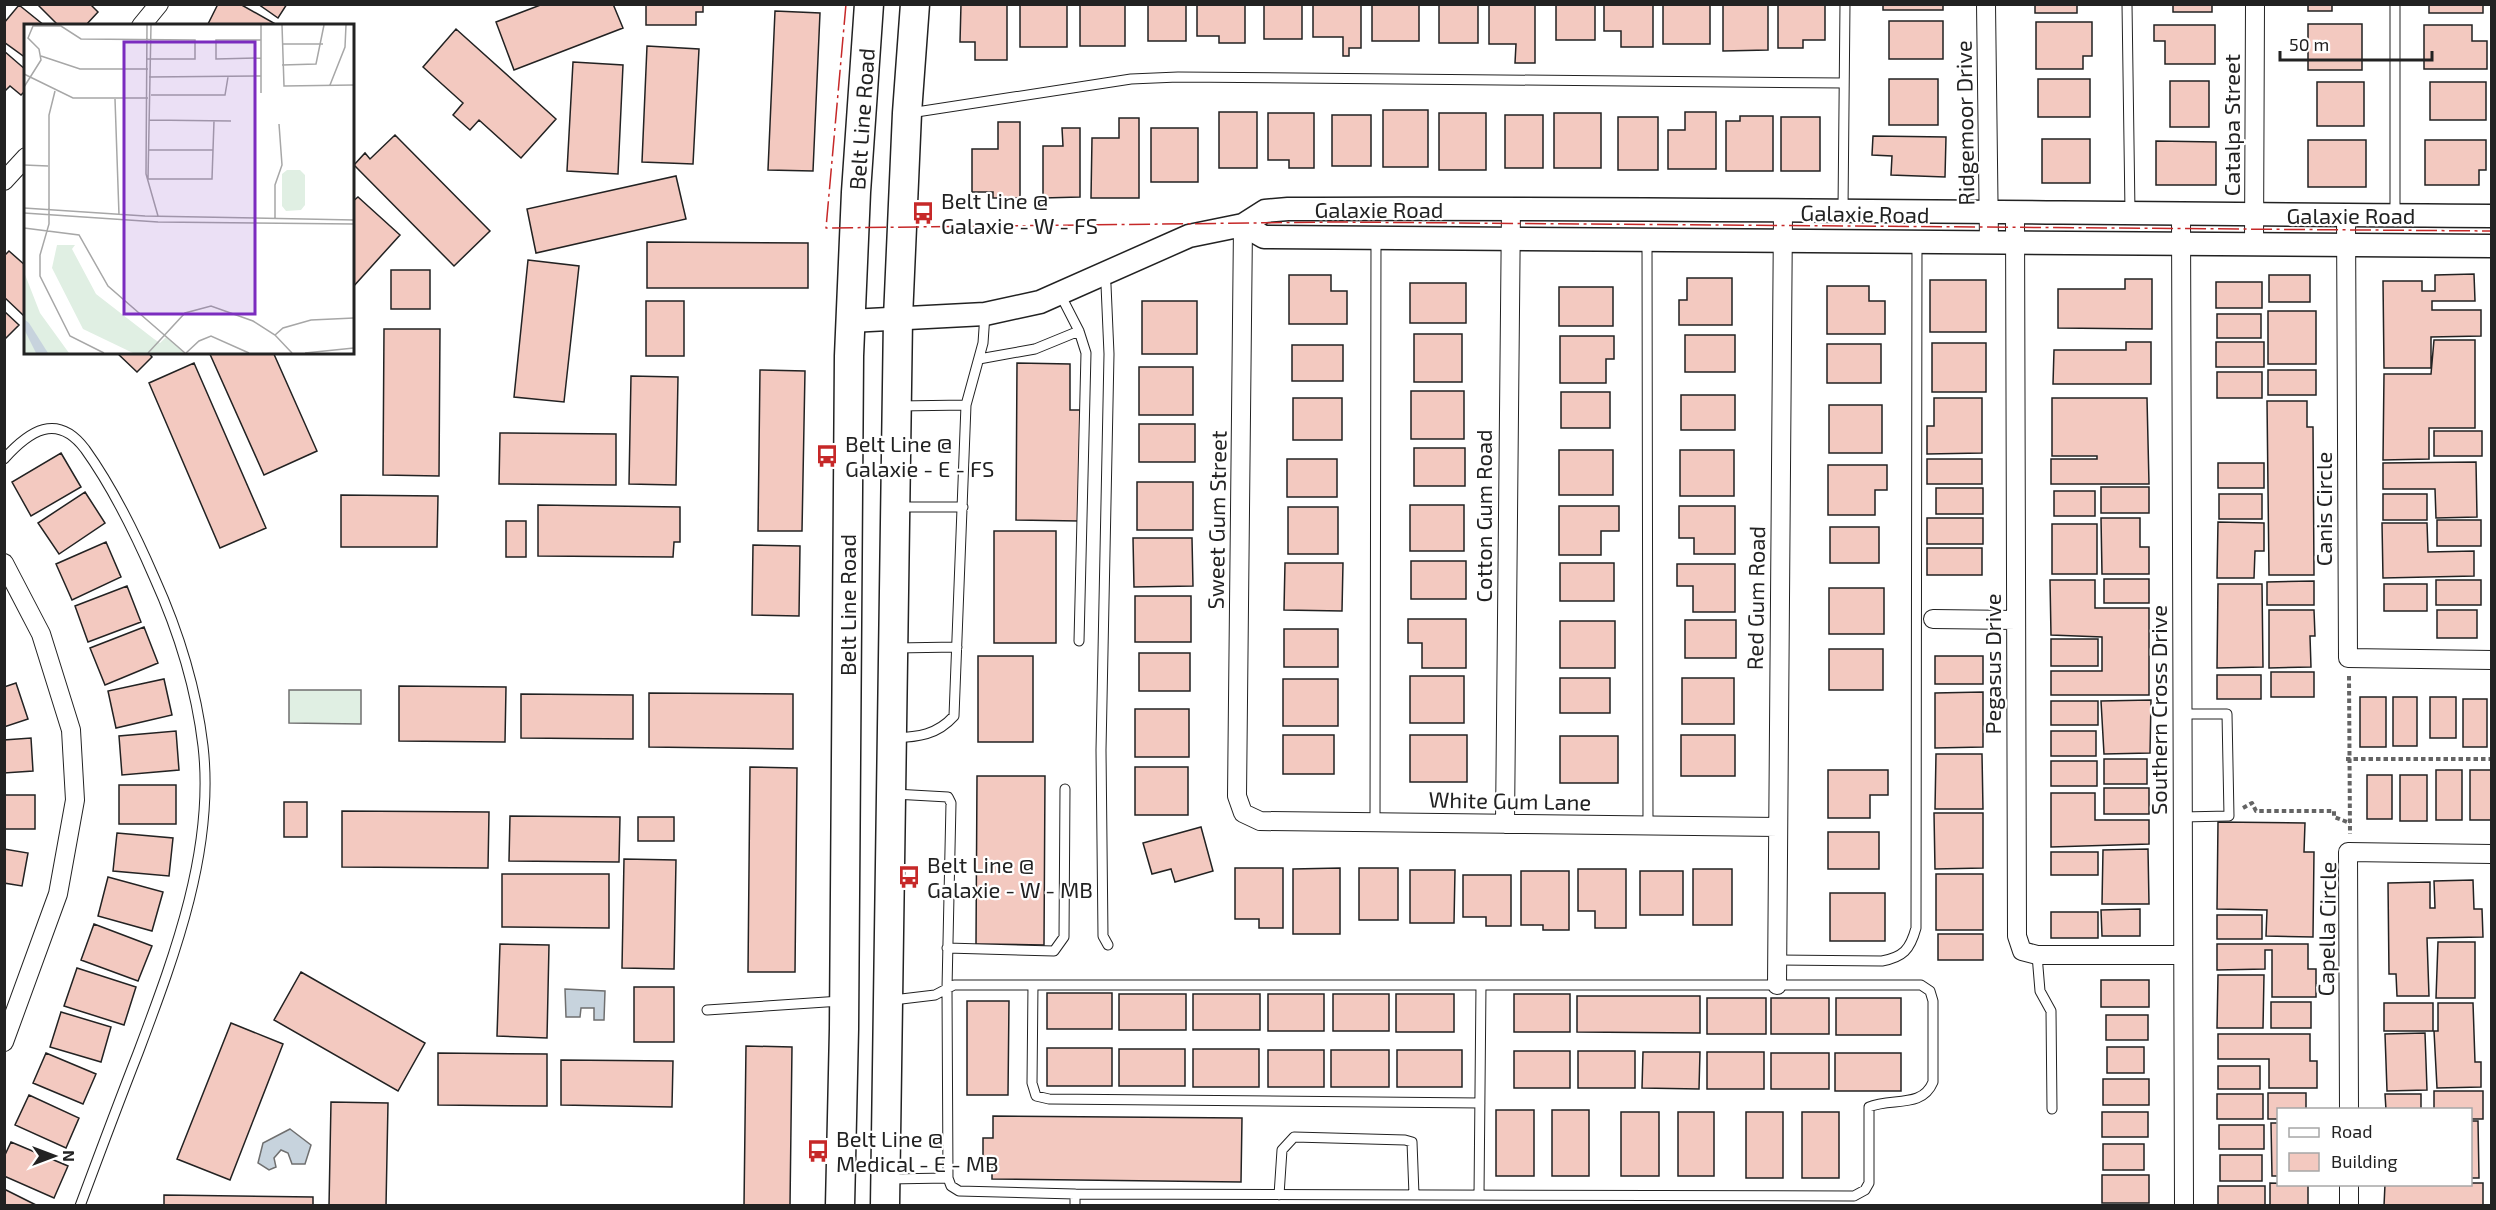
<svg xmlns="http://www.w3.org/2000/svg" width="2496" height="1210" font-family="'Exo 2',sans-serif">
<style>
.green{fill:#e0efe3;stroke:#6f6f6f;stroke-width:1.5}
.water{fill:#c7d3dd;stroke:#6f6f6f;stroke-width:1.5}
.building{fill:#f3c9c0;stroke:#222;stroke-width:1.5}
.lines{fill:none;stroke-linecap:round;stroke-linejoin:round}
.service-casing{stroke:#222;stroke-width:11}
.minor-casing{stroke:#222;stroke-width:20}
.tertiary-casing{stroke:#222;stroke-width:25}
.primary-casing{stroke:#222;stroke-width:31}
.path{stroke:#646464;stroke-width:4;stroke-dasharray:4.5 3;stroke-linecap:butt}
.service{stroke:#fff;stroke-width:9}
.minor{stroke:#fff;stroke-width:18}
.tertiary{stroke:#fff;stroke-width:22}
.primary{stroke:#fff;stroke-width:28}
.power{stroke:#c62828;stroke-width:1.5;stroke-dasharray:21 4.5 3 4.5;stroke-linecap:butt}
.labels{text-anchor:middle;dominant-baseline:central;stroke-width:4.5;stroke-linejoin:round;paint-order:stroke}
.street-label{font-size:22px;fill:#222;stroke:#fff}
.poi-label{font-size:22px;fill:#222;stroke:#fff;text-anchor:start}
.inset-road{fill:none;stroke:#a7a7a7;stroke-width:1.5}
.view{fill:#7b2cbf;fill-opacity:0.15;stroke:#7b2cbf;stroke-width:3}
.inset-edge{fill:none;stroke:#222;stroke-width:3}
</style>
<rect width="100%" height="100%" fill="#fff"/>
<path class="green" d="M289 690H361V724L289 723Z"/>
<path class="water" d="M565 989 605 991 604 1020H594V1008H581L580 1017H566Z
M290 1129 311 1145 305 1164H292L288 1153 281 1150 274 1158 276 1167 269 1170 258 1163 263 1143Z"/>
<path class="building" d="M37 4H90L98 12 85 26H59Z
M218 4H240L279 26H207Z
M258 4H287L278 18Z
M543 4H613L623 28 514 70 496 22Z
M646 4H703V12H696V25H646Z
M961 4H1007V60H975V42H960Z
M1020 4H1067V47H1020Z
M1080 4H1125V46H1080Z
M1148 4H1186V41H1148Z
M1197 4H1245V43H1219V36H1197Z
M1264 4H1302V39H1264Z
M1313 4H1361V48H1349V56H1343V37H1313Z
M1372 4H1419V41H1372Z
M1439 4H1478V43H1439Z
M1489 4H1535V63H1515L1516 44H1489Z
M1556 4H1595V40H1556Z
M1604 4H1653V47H1621V31H1604Z
M1663 4H1710V44H1663Z
M1723 4H1768V50L1723 51Z
M1778 4H1825V40H1803V48H1778Z
M1883 4H1943V10H1883Z
M2035 4H2077V13H2035Z
M2173 4H2212V12H2173Z
M2308 4H2362V5H2332V11H2308Z
M2429 4H2483V13H2429Z
M19 5 45 26H26V58L4 42V23Z
M775 11 820 13 813 171 768 170Z
M1889 21H1943V59H1889Z
M2036 22H2092V56H2083V69H2036Z
M2308 24H2362V70H2308Z
M2154 25H2215V64H2165V41H2154Z
M2424 25H2472V41H2487V69H2424Z
M456 29 556 119 521 158 479 120 470 130 453 115 463 103 423 67Z
M647 46 699 49 693 164 642 162Z
M4 51 26 70V90L21 95 10 86 4 92Z
M573 62 623 65 618 174 567 171Z
M1889 79H1938V125H1889Z
M2038 79H2090V117H2038Z
M2170 81H2209V127H2170Z
M2317 82H2364V126H2317Z
M2430 82H2486V120H2430Z
M1383 110H1428V167H1383Z
M1219 112H1257V168H1219Z
M1685 112H1716V169H1668V130H1685Z
M1268 113H1314V168H1289V160H1268Z
M1439 113H1486V170H1439Z
M1554 113H1601V168H1554Z
M1332 115H1371V166H1332Z
M1505 115H1543V168H1505Z
M1740 116H1773V171H1726V121H1740Z
M1618 117H1658V170H1618Z
M1781 117H1820V171H1781Z
M1119 118H1139V198H1091L1092 138H1119Z
M998 122H1020V198H993V192H972V149H998Z
M1062 128H1080V197L1043 198V146H1063Z
M1151 128H1198V182H1151Z
M395 135 490 231 454 266 354 165 365 153 370 159Z
M1873 136 1946 137 1945 177 1891 175 1892 156 1872 155Z
M2042 139H2090V183H2042Z
M2308 140H2366V187H2308Z
M2425 140H2486V170H2479V185H2425Z
M2156 141 2216 142V185H2156Z
M676 176 686 219 536 253 527 209Z
M358 197 400 235 352 288V202Z
M647 242 808 243V288H647Z
M9 251 26 266V312L23 315 4 297V256Z
M528 260 579 266 564 402 514 397Z
M391 270H430V309H391Z
M2474 274 2475 301H2432V310H2481V336L2431 337V368H2384L2383 281H2422V291H2435V275Z
M1289 275H1331V291H1347V324H1289Z
M2269 275H2310V302H2269Z
M1687 278H1732V325H1679V300H1687Z
M2125 279H2152V329L2058 328V289H2125Z
M1930 280H1986V332H1930Z
M2216 282H2262V308H2216Z
M1410 283H1466V323H1410Z
M1827 286H1869V301H1885V334H1827Z
M1559 287H1613V326H1559Z
M646 301H684V356H646Z
M1142 301H1197V354H1142Z
M4 311 19 325 4 340Z
M2268 311H2316V364H2268Z
M2217 314H2261V338H2217Z
M384 329H440L439 476 383 475Z
M1414 334H1462V382H1414Z
M1685 335H1735V372H1685Z
M1560 336H1614V359H1606V383H1560Z
M2434 340H2475V428H2429V459L2383 460 2384 374H2431Z
M2126 342H2151V384H2053L2054 350H2126Z
M2216 342H2264V367H2216Z
M1932 343H1986V392H1932Z
M1827 344H1881V383H1827Z
M1292 345H1343V381H1292Z
M116 352H148L152 357 137 372Z
M209 352H273L317 451 264 475Z
M194 363 266 528 220 548 149 383Z
M1017 363 1070 364V410H1080L1079 521 1016 520Z
M1139 367H1193V415H1139Z
M760 370 805 371 802 531H758Z
M2268 370H2316V395H2268Z
M2217 372H2262V398H2217Z
M631 376 678 377 676 485 629 484Z
M1411 391H1464V439H1411Z
M1561 392H1610V428H1561Z
M1681 395H1735V430H1681Z
M1293 398H1342V440H1293Z
M1934 398H1982V453L1927 454V426H1934Z
M2052 398H2147L2149 484H2051V459H2097V456H2052Z
M2267 401H2307V427H2313L2314 575H2269Z
M1829 405H1882V453H1829Z
M1139 424H1195V462H1139Z
M2434 431H2482V456H2434Z
M500 433 616 434V485L499 484Z
M1414 448H1465V486H1414Z
M1559 450H1613V495H1559Z
M1680 450H1734V496H1680Z
M61 453 81 487 31 516 12 482Z
M1287 459H1337V497H1287Z
M1927 459H1982V484H1927Z
M2476 462 2477 517 2436 518 2435 489H2383V463Z
M2218 463H2264V488H2218Z
M1828 465H1887V490H1875V515H1828Z
M1137 482H1193V530H1137Z
M2101 487H2149V513H2101Z
M1936 488H1983V514H1936Z
M2054 491H2095V516H2054Z
M85 492 105 523 59 554 38 523Z
M2219 494H2262V519H2219Z
M2383 494H2427V520H2383Z
M341 495 438 496 437 547H341Z
M538 505 680 507V542H674L673 557 538 556Z
M1410 505H1464V551H1410Z
M1559 506H1619V531H1601V555H1559Z
M1679 506H1735V554H1694V538H1679Z
M1288 507H1338V554H1288Z
M1927 518H1983V544H1927Z
M2101 518H2140V547H2149V574H2102Z
M2437 520H2481V546H2437Z
M506 521H526V557H506Z
M2218 522 2264 523V551H2255L2254 578H2217Z
M2382 523H2427L2428 552 2474 551V576L2383 578Z
M2052 524H2097V574H2052Z
M1830 527H1879V563H1830Z
M994 531H1056V643H994Z
M1133 538H1192L1193 586 1134 587Z
M106 542 121 577 72 600 56 564Z
M753 545 800 546 799 616 752 615Z
M1927 548H1982V575H1927Z
M1411 561H1466V599H1411Z
M1285 563H1343L1342 611 1284 610Z
M1560 563H1614V601H1560Z
M1677 564H1735V612H1693V586H1677Z
M2104 579H2149V603H2104Z
M2050 580H2095V608H2149V695H2051V671H2102V637L2051 635Z
M2436 580H2481V605H2436Z
M2314 581V605H2267V582Z
M2218 584H2262L2263 667 2217 668Z
M2384 584H2427V611H2384Z
M127 586 141 622 88 642 75 606Z
M1829 588H1884V634H1829Z
M1135 596H1191V642H1135Z
M2269 610H2314L2315 636H2310L2311 667 2269 668Z
M2437 610H2477V638H2437Z
M1408 619H1466V668H1422V643H1408Z
M1685 620H1736V658H1685Z
M1560 621H1615V668H1560Z
M144 627 158 663 105 685 90 648Z
M1284 629H1338V667H1284Z
M2051 639H2098V666H2051Z
M1829 649H1883V690H1829Z
M1139 653H1190V691H1139Z
M978 656H1033V742H978Z
M1935 656H1983V684H1935Z
M2271 672H2314V697H2271Z
M2217 675H2261V699H2217Z
M1410 676H1464V723H1410Z
M1560 678H1610V713H1560Z
M1682 678H1734V724H1682Z
M164 679 172 715 116 728 108 691Z
M1283 679H1338V726H1283Z
M16 683 28 719 4 727V687Z
M399 686 506 687 505 742 399 741Z
M1983 692V747L1935 748V693Z
M649 693 793 694V749L649 747Z
M521 694 633 695V739L521 738Z
M2360 697H2386V747H2360Z
M2393 697H2417V746H2393Z
M2430 697H2456V738H2430Z
M2463 699H2487V747H2463Z
M2151 700 2150 753 2104 754 2101 701Z
M2051 701H2098V725H2051Z
M1135 709H1189V757H1135Z
M176 731 179 770 122 775 119 736Z
M2051 731H2096V756H2051Z
M1283 735H1334V774H1283Z
M1410 735H1467V782H1410Z
M1681 735H1735V776H1681Z
M1560 736H1618V783H1560Z
M31 738 33 771 4 773V740Z
M1936 754H1982L1983 809H1935Z
M2104 759H2147V784H2104Z
M2051 761H2097V786H2051Z
M750 767 797 768 795 972H748Z
M1135 767H1188V815H1135Z
M1828 770H1888V795H1870V818H1828Z
M2436 770H2462V820H2436Z
M2470 770H2492V820H2470Z
M2367 775H2392V819H2367Z
M2400 775H2427V821H2400Z
M977 776H1045L1044 945 976 944Z
M119 785H176V824H119Z
M2104 788H2149V814H2104Z
M2051 793H2095V820H2149V844L2051 847Z
M4 795H35V829H4Z
M284 802H307V837H284Z
M342 811 489 812 488 868 342 867Z
M1934 813H1983V868L1935 869Z
M510 816 620 817 619 862 509 861Z
M638 817H674V841H638Z
M2218 822 2305 823 2304 852H2314L2313 937 2266 936 2267 910 2217 909Z
M1201 827 1213 871 1175 882 1171 869 1152 874 1143 843Z
M1828 832H1879V869H1828Z
M117 833 173 838 169 876 113 871Z
M4 849 28 853 22 886 4 883Z
M2148 849 2149 904H2102L2103 850Z
M2051 852H2098V875H2051Z
M624 859 676 860 674 969 622 968Z
M1235 868H1283V928H1259V919H1235Z
M1340 868V934H1293V869Z
M1359 868H1398V920H1359Z
M1578 869H1626V928H1595V911H1578Z
M1693 869H1732V925H1693Z
M1410 870H1455L1454 923H1410Z
M1521 871H1569V930H1543V925H1521Z
M1640 871H1683V915H1640Z
M502 874H609V928L502 927Z
M1936 874H1983V930H1936Z
M1463 875H1511V926H1486V917H1463Z
M108 877 163 892 152 931 98 916Z
M2473 880 2474 909H2482L2483 937 2427 938 2429 996H2397L2396 974H2389L2388 883 2430 882V908H2435L2434 881Z
M1830 893H1885V941H1830Z
M2140 909V936H2102L2101 910Z
M2051 912H2098V938H2051Z
M2217 915H2262V939H2217Z
M94 924 152 946 138 981 81 960Z
M1938 934H1983V960H1938Z
M2438 942H2475V998H2436Z
M500 944 549 945 547 1038 497 1036Z
M2217 944H2308V969H2316V997H2272V950H2265V969L2217 970Z
M77 968 136 987 124 1025 64 1006Z
M301 972 425 1043 398 1091 274 1020Z
M2218 975H2264L2263 1028H2217Z
M2101 980H2149V1007H2101Z
M634 987H674V1042H634Z
M1047 993H1112V1029H1047Z
M1119 994H1186V1030H1119Z
M1193 994H1260V1030H1193Z
M1268 994H1324V1031H1268Z
M1333 994H1389V1031H1333Z
M1396 994H1454V1032H1396Z
M1514 994H1570V1032H1514Z
M1577 996H1700V1033L1577 1032Z
M1707 998H1766V1034H1707Z
M1771 998H1829V1034H1771Z
M1836 998H1901V1035H1836Z
M967 1001H1009L1008 1095H967Z
M2271 1002H2311V1028H2271Z
M2384 1003H2433V1031H2384Z
M2438 1003H2473L2475 1062H2481V1087L2437 1088 2434 1031H2438Z
M61 1012 111 1027 101 1062 50 1047Z
M2106 1015H2148V1040H2106Z
M231 1023 283 1044 230 1180 177 1159Z
M2425 1033 2427 1090 2387 1091 2385 1034Z
M2218 1034H2310V1061H2317V1088H2269V1059H2218Z
M746 1046 792 1047 790 1206H744Z
M2107 1047H2144V1073H2107Z
M1047 1048H1112V1086H1047Z
M1119 1049H1185V1086H1119Z
M1193 1049H1259V1087H1193Z
M1268 1050H1324V1087H1268Z
M1331 1050H1389V1087H1331Z
M1397 1050H1462V1087H1397Z
M1514 1051H1570V1088H1514Z
M1578 1051H1635V1088H1578Z
M1643 1052H1700L1699 1089 1642 1088Z
M1707 1052H1764V1089H1707Z
M46 1053 96 1074 83 1104 33 1083Z
M438 1053 547 1054V1106L438 1105Z
M1771 1053H1829V1089H1771Z
M1835 1053H1901V1091H1835Z
M561 1060 673 1061 672 1107 561 1105Z
M2218 1066H2260V1089H2218Z
M2103 1079H2149V1105H2103Z
M2434 1091H2483V1119H2470V1110H2434Z
M2268 1093H2306V1110H2278V1119H2268Z
M2217 1094H2263V1119H2217Z
M2385 1094H2421V1110H2386Z
M29 1095 79 1118 66 1148 15 1125Z
M331 1102 388 1103 386 1206H329Z
M1496 1110H1534V1176H1496Z
M1552 1110H1589V1176H1552Z
M1621 1112H1659V1176H1621Z
M1678 1112H1714V1176H1678Z
M1746 1112H1783V1178H1746Z
M1802 1112H1839V1178H1802Z
M2102 1112H2148V1137H2102Z
M993 1116 1242 1118 1241 1182 992 1179V1161H983V1138H993Z
M2470 1121H2478L2479 1178H2470Z
M2271 1123H2278V1176H2272Z
M2219 1125H2264V1149H2219Z
M11 1142 68 1166 54 1198 4 1176V1157Z
M2103 1144H2144V1170H2103Z
M2220 1155H2262V1181H2220Z
M2102 1175H2149V1203H2102Z
M2270 1183 2308 1184V1206H2270Z
M2470 1183H2483V1206H2384L2385 1184Z
M2218 1186H2265V1206H2218Z
M4 1189 38 1206H4Z
M164 1195 313 1197V1206H164Z"/>
<g class="lines">
<g class="service-casing">
<path id="service" d="M2127 4 2130 212
M2395 4V215
M910 113 1131 79 1178 77 1844 83
M1843 209 1845 4
M1647 241 1648 826
M1101 276 1106 285 1109 354 1101 750 1103 936 1108 945
M1060 294 1079 331 1086 353 1079 641
M979 359 1035 349 1079 331
M899 406 966 405
M4 459C29 431 57 412 85 449 113 488 135 533 154 577 178 630 196 687 203 746 215 850 174 957 138 1053 118 1104 99 1155 80 1206
M899 507H963
M896 648 957 647
M2181 714H2227L2229 816 2182 817
M894 738C918 737 937 735 954 716L966 405 983 343 985 314
M894 794 948 797 951 803 947 988 948 1178
M1375 822 1376 238
M947 948 1054 951 1064 937 1065 789
M2037 955 2040 991 2051 1011 2052 1109
M1777 960 1882 961C1903 957 1910 950 1916 928L1917 243
M1033 985 1032 1083 1036 1096 1049 1099 1480 1103
M893 1000 935 995 954 985H1921L1930 991 1933 1001V1082C1922 1109 1891 1097 1869 1107V1183L1865 1190 1854 1196 1075 1194
M707 1010 841 1001
M888 1179 948 1178 951 1186 959 1191 1075 1194V1206
M1279 1195 1282 1150 1294 1137 1405 1140 1412 1142 1414 1195
M1479 1195 1481 985"/>
</g>
<g class="minor-casing">
<path id="minor" d="M1986 4 1989 241
M141 26 159 4
M4 181 26 157
M2015 214 2017 936 2022 951 2037 955H2183
M2181 215 2184 1206
M2346 215 2348 658 2492 660
M1243 225 1237 796 1243 813 1260 821 1778 827
M2254 244 2255 4
M4 563 41 634 71 730 75 800 58 894 4 1042
M1933 619 2016 620
M1505 824 1511 208
M1777 985 1783 212
M2349 1110 2348 852 2492 854
M2349 1184V1206"/>
</g>
<g class="tertiary-casing">
<path id="tertiary" d="M1243 225 1264 237 2492 246
M850 321 985 314 1040 302 1189 236 1243 225 1265 211 1288 209C1689 207 2090 214 2492 216"/>
</g>
<g class="primary-casing">
<path id="primary" d="M840 1206 844 1029 849 356 856 192 869 4
M885 1206 898 318 907 113 915 4"/>
</g>
<path class="path" d="M2349 676 2350 834
M2346 759H2492
M2243 808 2252 803 2256 811H2334V817L2350 823"/>
<use href="#service" class="service"/>
<use href="#minor" class="minor"/>
<use href="#tertiary" class="tertiary"/>
<use href="#primary" class="primary"/>
<path class="power" d="M846 4 826 228 1335 222 2492 231"/>
</g>
<defs>
<g id="bus-bare" transform="scale(1.8)"><path d="M-5-6H5V4H4V6H2V4H-2V6H-4V4H-5ZM-3.5-4V0h7V-4ZM-3.5 1.2v1.5H-2V1.2ZM2 1.2v1.5H3.5V1.2Z" fill="#c62828" stroke="#fff" stroke-width="2.5" paint-order="stroke"/></g>
</defs>
<g fill-rule="evenodd">
<use href="#bus-bare" x="923" y="213"/>
<use href="#bus-bare" x="827" y="456"/>
<use href="#bus-bare" x="909" y="877"/>
<use href="#bus-bare" x="818" y="1151"/>
</g>
<g class="labels">
<g class="street-label">
<text transform="translate(861 119) rotate(-86)">Belt Line Road</text>
<text transform="translate(1964 123) rotate(-91)">Ridgemoor Drive</text>
<text transform="translate(2231 125) rotate(-90)">Catalpa Street</text>
<text x="1379" y="209">Galaxie Road</text>
<text transform="translate(1865 213) rotate(1)">Galaxie Road</text>
<text x="2351" y="215">Galaxie Road</text>
<text transform="translate(2323 509) rotate(-90)">Canis Circle</text>
<text transform="translate(1483 516) rotate(-90)">Cotton Gum Road</text>
<text transform="translate(1216 520) rotate(-89)">Sweet Gum Street</text>
<text transform="translate(1755 598) rotate(-89)">Red Gum Road</text>
<text transform="translate(847 605) rotate(-90)">Belt Line Road</text>
<text transform="translate(1992 664) rotate(-90)">Pegasus Drive</text>
<text transform="translate(2158 710) rotate(-90)">Southern Cross Drive</text>
<text transform="translate(1510 800) rotate(1)">White Gum Lane</text>
<text transform="translate(2326 929) rotate(-89)">Capella Circle</text>
</g>
<g class="poi-label">
<text x="941" y="200">Belt Line @<tspan x="941" dy="25">Galaxie - W - FS</tspan></text>
<text x="845" y="443">Belt Line @<tspan x="845" dy="25">Galaxie - E - FS</tspan></text>
<text x="927" y="864">Belt Line @<tspan x="927" dy="25">Galaxie - W - MB</tspan></text>
<text x="836" y="1138">Belt Line @<tspan x="836" dy="25">Medical - E - MB</tspan></text>
</g>
</g>
<g transform="translate(24 24)">
<rect width="330" height="330" fill="#fff"/>
<path d="M263 146H276L281 151V181L277 186 262 187 258 182V150ZM33 221H51L48 225 72 270 130 315 136 319 142 313 161 329H109L59 305 28 244ZM0 248 16 289 45 329H0Z" fill="#e0efe3"/>
<path d="M0 295 5 299 24 329H12L0 305Z" fill="#c7d3dd"/>
<path class="inset-road" d="M123 1 122 150 134 192M258 1 260 62 330 61M237 16H192V35L237 34M259 20H299M17 32 56 45H124M258 41 292 40 300 1M0 50 49 74H124M125 53 237 52M306 61 321 23 322 1M0 63 17 36 15 25 4 14 9 2H37L57 15 171 16V35H123M31 67 25 91V200L16 231V252L46 312 80 329M237 69V1M127 71H201L204 53M91 75 95 191M125 96 207 97M125 126H189M0 141 24 142M124 155 127 1M124 155H188L190 97M0 184 121 192 330 196M0 189 134 198 330 200M251 194V161L258 141 255 100M0 204 55 211 84 262 161 329M251 311 259 304 287 296 330 294M124 329 161 289 187 282 229 297 251 311 268 329M162 329 175 317 187 312 225 329M281 329 330 324"/>
<path class="view" d="M100 18H231V290H100Z"/>
<rect width="330" height="330" class="inset-edge"/>
</g>
<rect width="2496" height="1210" fill="none" stroke="#222222" stroke-width="12"/>
<rect x="2277" y="1108" width="195" height="78" fill="#ffffff" stroke="#a7a7a7" stroke-width="1.5"/>
<rect x="2289" y="1128" width="30" height="9" fill="#ffffff" stroke="#a7a7a7" stroke-width="1.5"/>
<text x="2331" y="1138" font-size="18" fill="#222222">Road</text>
<rect x="2289" y="1153" width="30" height="18" fill="#f3c9c0" stroke="#a7a7a7" stroke-width="1.5"/>
<text x="2331" y="1168" font-size="18" fill="#222222">Building</text>
<g transform="translate(54 1156) rotate(90)" stroke="#ffffff" stroke-width="4.5" paint-order="stroke">
<path d="M0-4.5L10 22L0 15L-10 22Z" fill="#222222"/>
<text y="-9" font-size="16" font-weight="bold" text-anchor="middle" fill="#222222">N</text>
</g>
<path d="M2280 51v9h152v-9" fill="none" stroke="#222222" stroke-width="3"/>
<text x="2289" y="51" font-size="18" fill="#222222" stroke="#ffffff" stroke-width="4.5" paint-order="stroke">50 m</text>
</svg>
